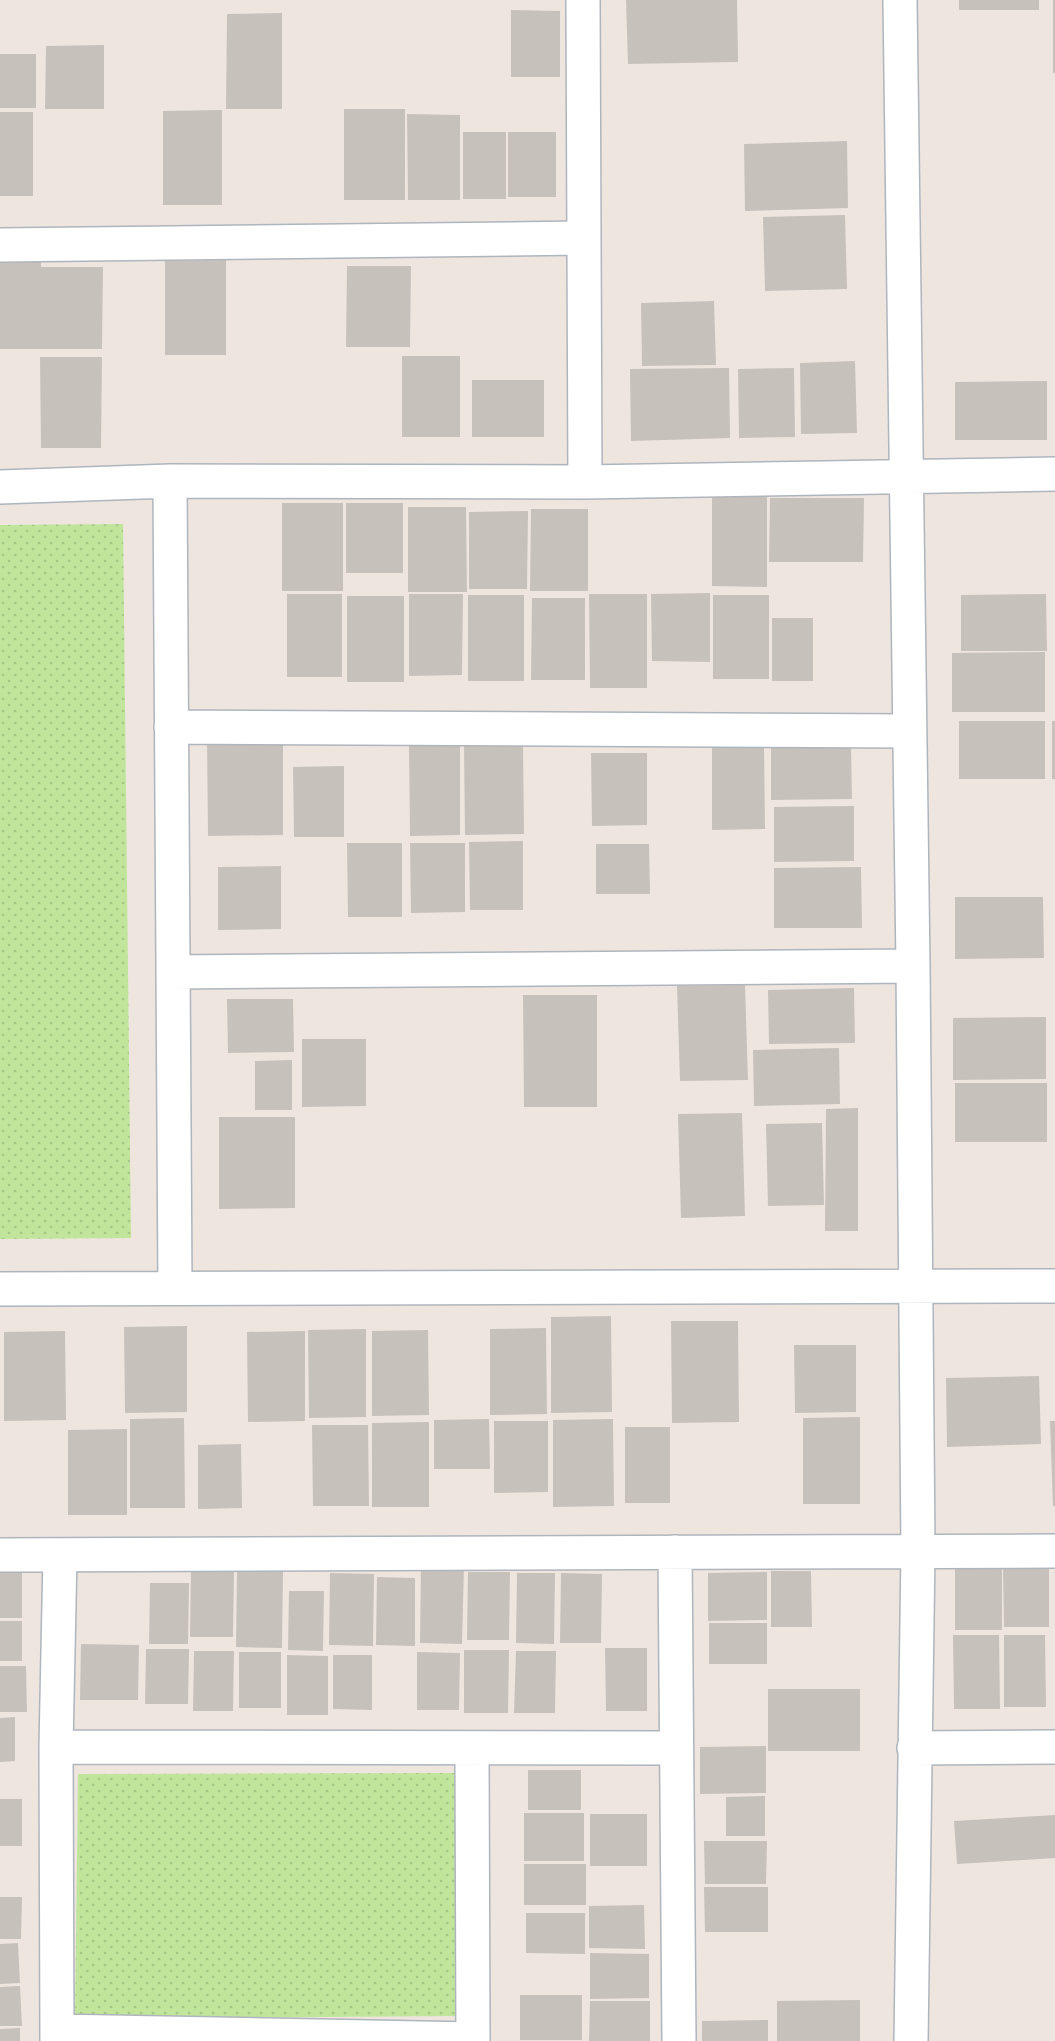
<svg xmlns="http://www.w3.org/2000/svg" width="1055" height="2041" font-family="Lato,sans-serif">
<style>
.park{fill:url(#park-dots)}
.building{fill:#c7c1bb}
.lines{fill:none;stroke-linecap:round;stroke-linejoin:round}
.minor-casing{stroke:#afb5bd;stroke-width:36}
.minor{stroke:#fff;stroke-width:33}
</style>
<defs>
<pattern id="park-dots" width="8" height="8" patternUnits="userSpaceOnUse" patternTransform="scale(1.5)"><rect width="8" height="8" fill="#c1e69b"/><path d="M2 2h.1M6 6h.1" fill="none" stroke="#a6c686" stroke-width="1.8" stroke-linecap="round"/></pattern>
</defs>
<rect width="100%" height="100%" fill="#eee5df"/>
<path class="park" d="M123 524 131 1238 0 1239V525Z
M459 1773 458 2016 75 2019 78 1774Z"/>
<path class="building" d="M626 0H737L738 62 628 64Z
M959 0H1039V10H959Z
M1053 0H1055V73H1053Z
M511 10 560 11V77H511Z
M282 13V109H226L227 14Z
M104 45V109H45L46 46Z
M0 54H36V108H0Z
M344 109H405V200H344Z
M222 110V205H163V111Z
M0 112H33V196H0Z
M407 114 460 115V200H408Z
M463 132H506V199H463Z
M508 132H556V197H508Z
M847 141 848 208 745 211 744 144Z
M845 215 847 289 765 291 763 217Z
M0 258H41V267H103L102 349H0Z
M226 260V355H165V261Z
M347 266H411L410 347H346Z
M714 301 716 365 642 366 641 303Z
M402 356H460V437H402Z
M40 357H102L101 448H41Z
M855 361 857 433 801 434 800 363Z
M729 368 730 438 631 441 630 369Z
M794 368 795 437 739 438 738 369Z
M472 380H544V437H472Z
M1047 381V440H955V382Z
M767 496V587L712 586V497Z
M770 498H864L863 562H769Z
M282 503H343V591H282Z
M346 503H403V573H346Z
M408 507H466L467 592H408Z
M531 509H588V591H530Z
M528 511 527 589H469V512Z
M710 593V662L652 661 651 594Z
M287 594H342V677H287Z
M409 594H463L462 675 409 676Z
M589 594H647V688H590Z
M1046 594 1047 651H961V595Z
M468 595H524V681H468Z
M713 595H769V679H713Z
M347 596H404V682H347Z
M532 598H585V680H531Z
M772 618H813V681H772Z
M1045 652V712H952V653Z
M959 721H1045V779H959Z
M1052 721H1055V779H1052Z
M283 736V835L208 836 207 737Z
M851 743 852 799 771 800V744Z
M464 744H523L524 834 465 835Z
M764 744 765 829 712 830V745Z
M409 745H460V835L410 836Z
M591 753H647V825L592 826Z
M344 766V837H294L293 767Z
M854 806V861L774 862V807Z
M523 841V910H470L469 842Z
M347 843H402V917H348Z
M410 843H465V912L411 913Z
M596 844H649L650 894H596Z
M281 866V929L218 930V867Z
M861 867 862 928H774V868Z
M955 897H1043L1044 958 955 959Z
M745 985 748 1080 680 1081 677 986Z
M854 988 855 1043 769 1044 768 990Z
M523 995H597V1107H524Z
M227 999H293L294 1052 228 1053Z
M1046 1017V1079L953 1080V1018Z
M302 1039H366V1106L302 1107Z
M839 1048 840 1104 754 1106 753 1050Z
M292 1060V1110H255V1061Z
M955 1083H1047V1142H955Z
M858 1108V1231H825L826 1109Z
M742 1113 745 1216 681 1218 678 1114Z
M219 1117H295V1208L219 1209Z
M822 1123 824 1205 768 1206 766 1124Z
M611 1316 612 1412 551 1413V1317Z
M671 1321H738L739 1422 672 1423Z
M187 1326V1412L125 1413 124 1327Z
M546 1328 547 1414 490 1415V1329Z
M366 1329V1417L309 1418 308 1330Z
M428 1330 429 1415 372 1416V1331Z
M65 1331 66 1420 4 1421V1332Z
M305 1331V1421L248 1422 247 1332Z
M794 1345H856V1412L795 1413Z
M1039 1376 1041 1444 947 1447 946 1378Z
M860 1417V1504H803V1418Z
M184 1418 185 1508H130V1419Z
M489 1419 490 1469H434V1420Z
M613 1419 614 1506 553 1507V1420Z
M494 1421H548V1492L494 1493Z
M1050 1421H1055V1506H1053Z
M429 1422V1507H372V1423Z
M312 1425H368L369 1506H313Z
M625 1427H670V1503H625Z
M127 1429V1515H68V1430Z
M241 1444 242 1508 198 1509V1445Z
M421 1564 464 1565 462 1644 420 1643Z
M1002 1566V1630H955V1567Z
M1049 1566V1627H1004L1003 1567Z
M237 1570H283L282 1648 236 1647Z
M191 1571 234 1572 233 1637H190Z
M771 1571H811L812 1627H771Z
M0 1572H22V1618H0Z
M468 1572H510L509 1640H467Z
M767 1572V1620L708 1621V1573Z
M330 1573 374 1574 373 1646 329 1645Z
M517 1573H555L554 1644 516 1643Z
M561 1573 602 1574 601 1643H560Z
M377 1577 415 1578V1646L376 1645Z
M150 1583H189L188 1644H149Z
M289 1591H324L323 1651 288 1650Z
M0 1621H22V1661H0Z
M709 1623H767V1664H709Z
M953 1635H999L1000 1709H954Z
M1004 1635H1045L1046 1707H1004Z
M81 1644 139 1645 138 1700H80Z
M605 1648H647V1711H606Z
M146 1649H189L188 1704H145Z
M464 1650H509L508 1713H464Z
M194 1651H234L233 1711H193Z
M516 1651H556L555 1713H514Z
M239 1652H281V1708H239Z
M417 1652 460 1653 459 1710H417Z
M287 1655 328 1656V1715H287Z
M333 1655H372V1710L333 1709Z
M0 1666H26L27 1712H0Z
M768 1689H860V1751H768Z
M15 1717V1761L0 1762V1718Z
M766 1746V1793L700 1794V1747Z
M528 1770H581V1810H528Z
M765 1796V1836H726V1797Z
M0 1799H22V1846H0Z
M524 1813H584V1861H524Z
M590 1814H647V1866H590Z
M1055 1815V1858L957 1864 954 1821Z
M704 1841H767L766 1884H705Z
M524 1864H586V1905H524Z
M704 1887H768V1932H705Z
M0 1897H22L21 1939H0Z
M644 1905 645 1949 589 1948V1906Z
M526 1913H585V1954L526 1953Z
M18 1943 20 1983 0 1984V1944Z
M590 1953 649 1954V1998L590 1999Z
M20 1986 22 2026H0V1987Z
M520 1995H582V2040H520Z
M860 2000V2041H777V2001Z
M590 2001H650V2041H589Z
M768 2020V2041H702V2021Z
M20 2028V2041H0V2029Z"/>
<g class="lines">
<g class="minor-casing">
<path id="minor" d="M583 0 585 482
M900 0 913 966 918 1551 911 2041
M0 245 584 238
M170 481 175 1288
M0 487 170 481 585 482 1055 474
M171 727 909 731
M173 972 913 966
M0 1289 1055 1286
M675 1552 679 2041
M0 1555 1055 1551
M56 1747 676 1748
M472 1748 473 2041
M914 1748 1055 1747
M57 2031 473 2039
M57 2041 56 1747 60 1555"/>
</g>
<use href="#minor" class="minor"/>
</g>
</svg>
